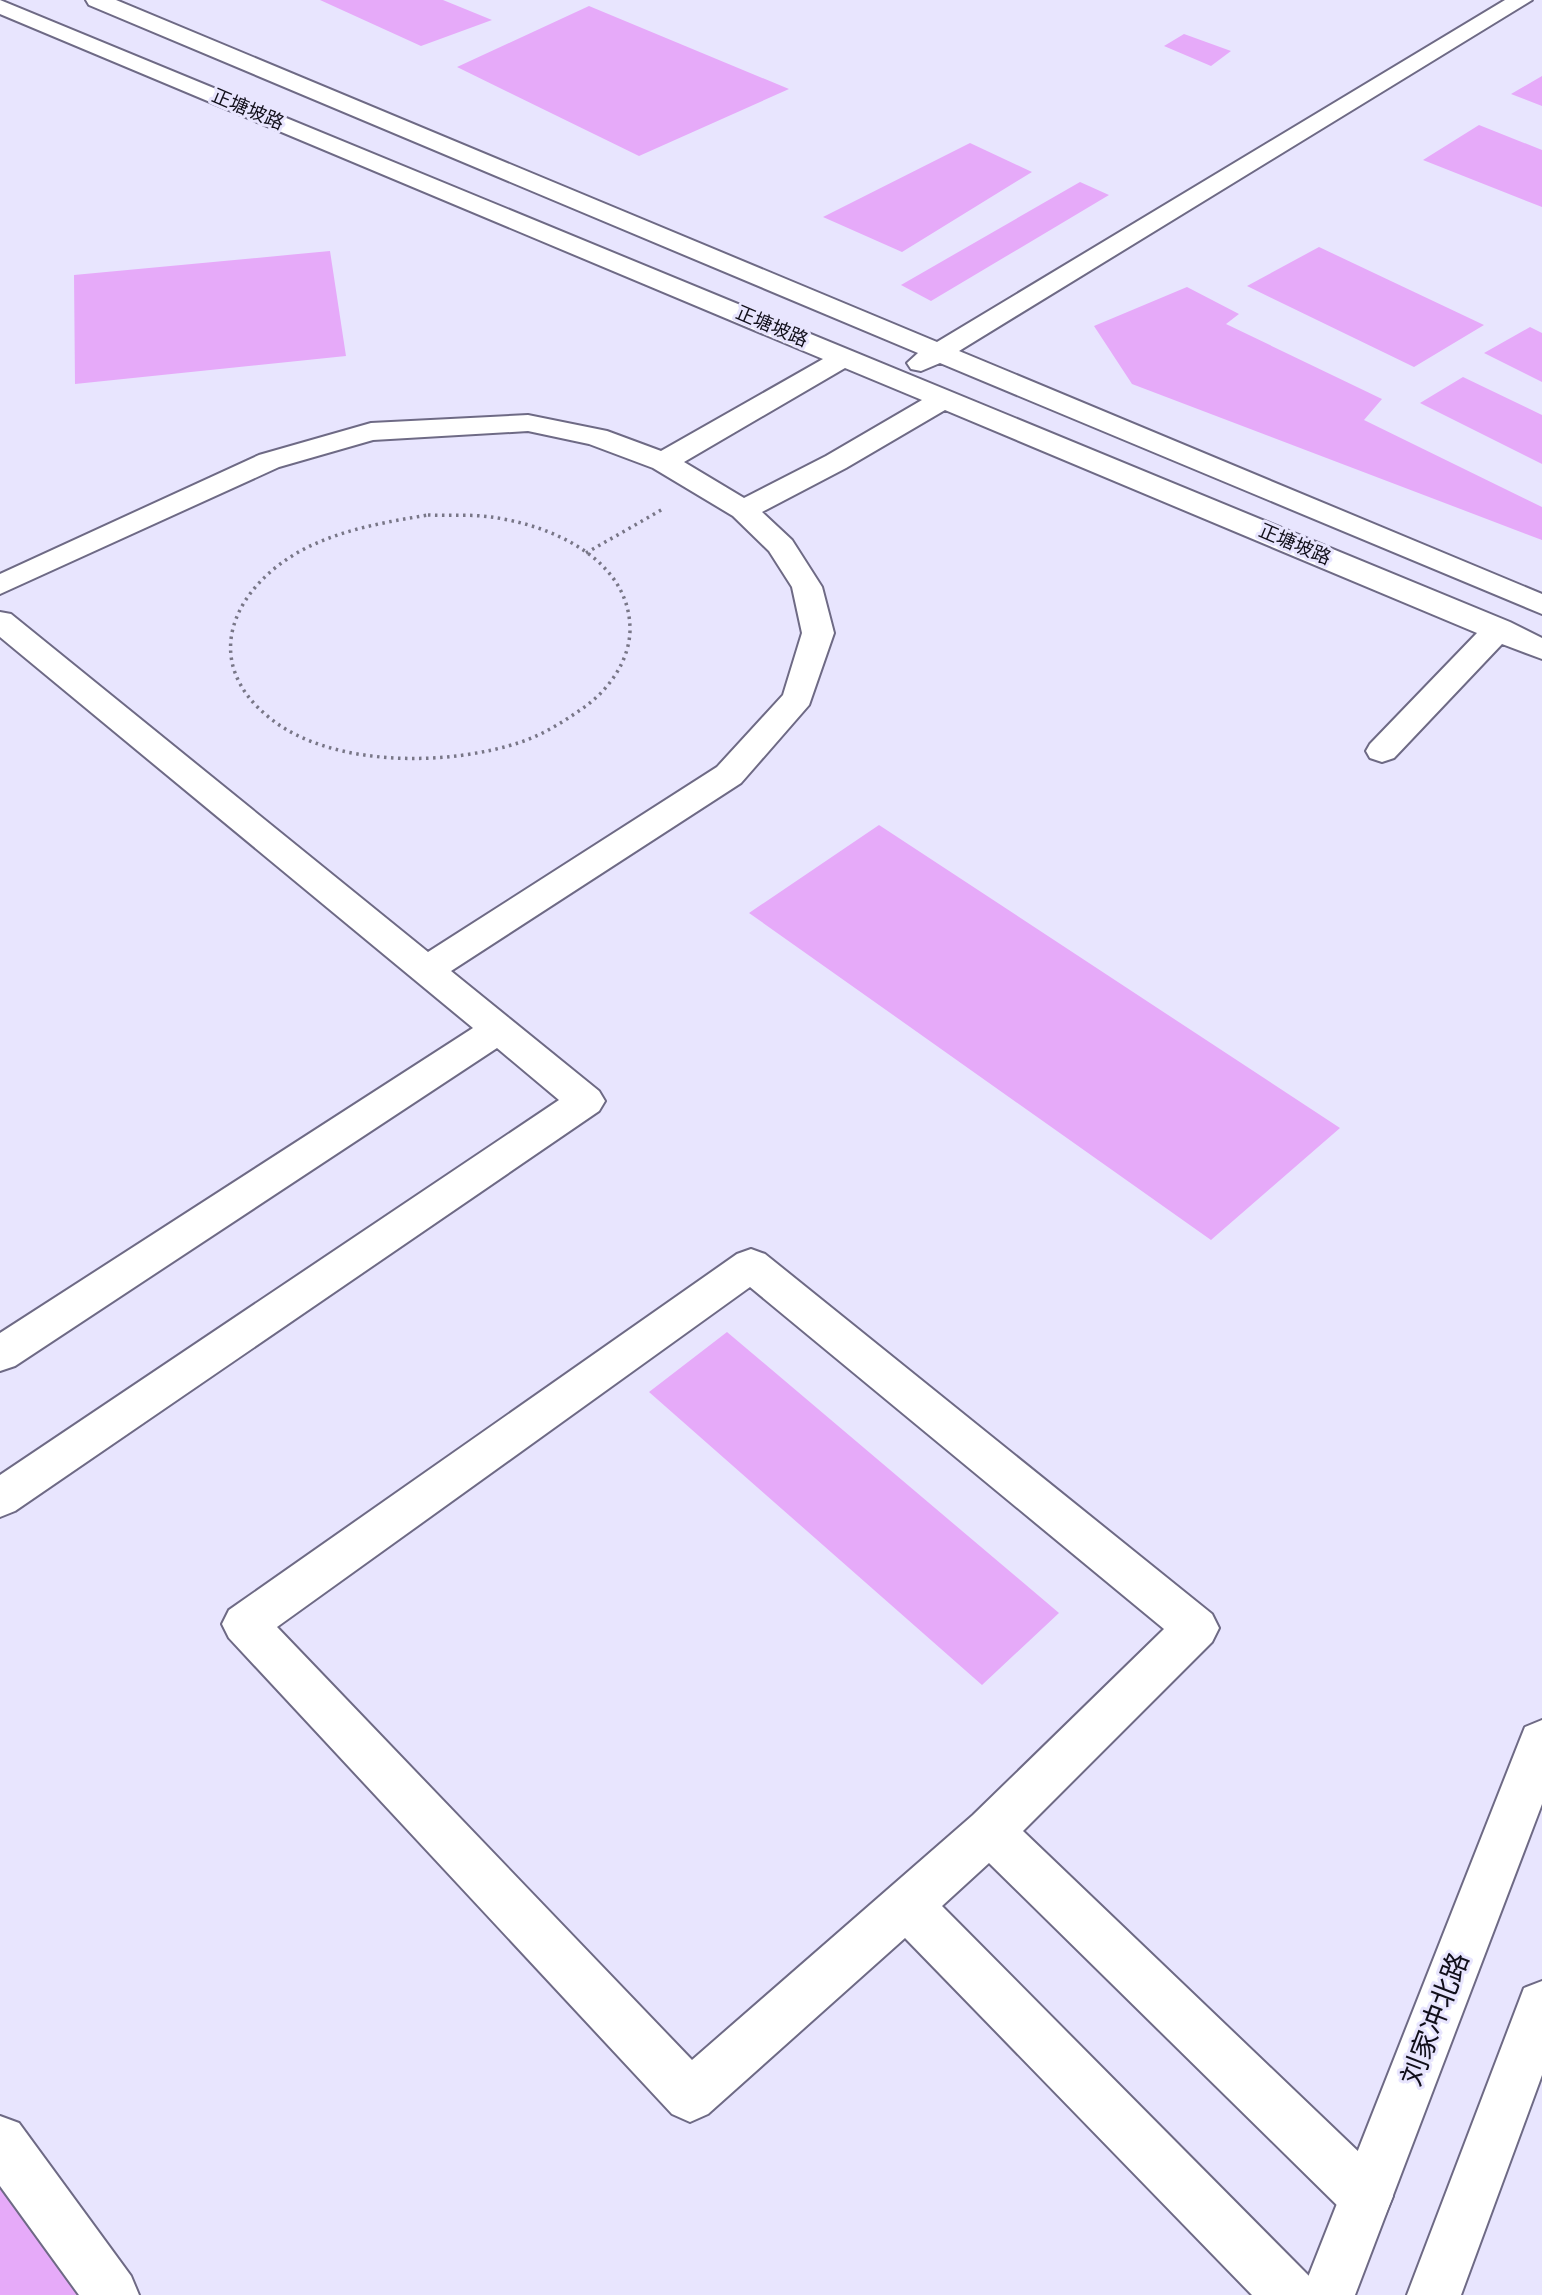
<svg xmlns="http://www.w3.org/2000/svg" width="1542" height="2295" font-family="Rubik,'Noto Sans SC',sans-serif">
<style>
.building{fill:#e6aaf9}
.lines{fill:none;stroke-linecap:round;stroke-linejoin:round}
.minor-casing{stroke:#6e6a85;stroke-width:4}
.major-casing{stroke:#6e6a85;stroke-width:4}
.path{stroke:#787687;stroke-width:3.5;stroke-dasharray:2.5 4.5;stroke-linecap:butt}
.minor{fill:#fff;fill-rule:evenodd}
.major{fill:#fff;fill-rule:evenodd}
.labels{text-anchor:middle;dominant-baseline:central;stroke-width:6;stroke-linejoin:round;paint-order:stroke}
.far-street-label{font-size:19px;fill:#110f1a;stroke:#e8e5fe}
.near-street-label{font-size:28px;fill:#110f1a;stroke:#e8e5fe}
</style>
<rect width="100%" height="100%" fill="#e8e5fe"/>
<path class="building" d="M320 0H443L492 20 421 46Z
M589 6 789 89 639 156 457 67Z
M1184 34 1231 51 1211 66 1164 46Z
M1542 76V106L1511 94Z
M1479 125 1542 150V207L1423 160Z
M970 143 1032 172 902 252 823 217Z
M1080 182 1109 195 931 301 901 285Z
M1319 247 1484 325 1414 367 1247 286Z
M330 251 346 356 75 384 74 275Z
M1187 287 1239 314 1226 324 1382 399 1364 420 1542 507V540L1132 384 1094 326Z
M1530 327 1542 333V382L1484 353Z
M1463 377 1542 415V464L1420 403Z
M879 825 1340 1128 1211 1240 749 913Z
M727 1332 1059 1613 982 1685 649 1392Z
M0 2184 80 2295H0Z"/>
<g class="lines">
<g class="minor-casing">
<path id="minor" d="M0 0 1510 622 1542 638V659L1502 644 1394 758 1382 762 1370 758 1366 751 1370 744 1477 633 945 410 846 468 762 512 792 540 822 587 834 633 809 705 741 783 451 971 599 1091 605 1101 599 1111 15 1511 0 1517V1475L559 1100 497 1048 15 1366 0 1371V1333L473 1028 0 637V612L11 614 428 952 717 767 783 695 802 633 792 587 769 551 733 516 653 468 589 444 528 431 373 440 279 467 0 594V574L259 455 371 423 528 415 607 431 661 451 823 359 0 14ZM845 368 922 400 826 456 744 498 684 462Z
M86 0H116L937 342 1505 0H1532L959 351 1542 594V614L940 363 921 371 911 369 907 363 918 353 89 5Z
M751 1249 765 1254 1212 1614 1219 1628 1212 1642 1023 1831 1385 2177 1393 2196 1385 2215 1366 2223 1347 2215 989 1863 942 1906 1309 2276 1317 2295H1252L905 1938 708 2114 690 2122 672 2114 229 1638 222 1624 229 1610 737 1254ZM750 1287 1164 1629 973 1815 692 2060 277 1627Z
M0 2116 19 2123 131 2276 139 2295H79L0 2186Z"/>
</g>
<g class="major-casing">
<path id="major" d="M1542 1720V1804L1355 2295H1301L1519 1742 1525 1727Z
M1542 1981V2075L1461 2295H1407L1524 1988Z"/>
</g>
<path class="path" d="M428 515C449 516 471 514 491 517 552 525 631 560 630 631 629 661 609 689 586 706 566 720 545 734 521 742 450 766 333 768 271 719 197 661 234 585 306 548 344 529 386 522 428 515Z
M586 553 663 509"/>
<use href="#minor" class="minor"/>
<use href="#major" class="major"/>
</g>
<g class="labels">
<g class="far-street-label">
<text transform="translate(248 109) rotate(23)">正塘坡路</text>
<text transform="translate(772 326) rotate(23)">正塘坡路</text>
<text transform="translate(1295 544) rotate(23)">正塘坡路</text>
</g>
<g class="near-street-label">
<text transform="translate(1435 2019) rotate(-69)">刘家冲北路</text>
</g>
</g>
</svg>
